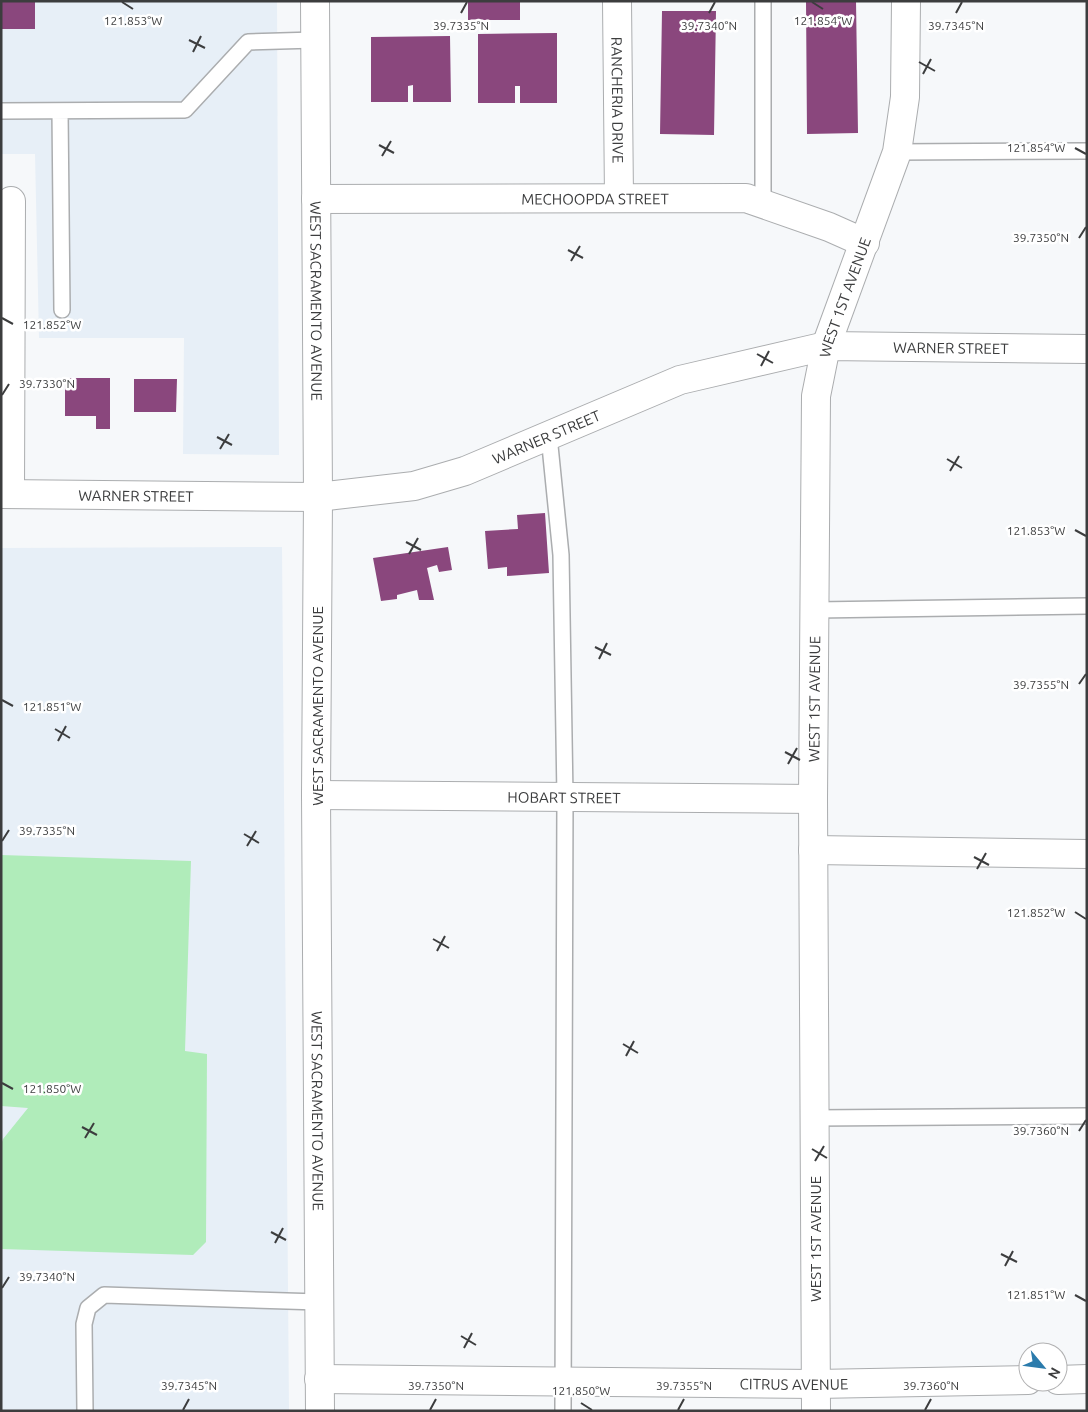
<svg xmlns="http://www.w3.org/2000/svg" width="1088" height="1412" font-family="Ubuntu,sans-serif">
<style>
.built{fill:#e7eff7}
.green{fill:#b0ecba}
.building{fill:#8a477d}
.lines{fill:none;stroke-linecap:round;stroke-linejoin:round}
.lane-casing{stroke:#abadaf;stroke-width:18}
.street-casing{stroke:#abadaf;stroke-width:30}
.lane{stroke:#fff;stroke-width:15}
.street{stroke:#fff;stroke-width:28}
.ticks{fill:none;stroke:#3c3d3e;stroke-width:2}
.labels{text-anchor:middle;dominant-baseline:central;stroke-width:5;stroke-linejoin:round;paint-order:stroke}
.street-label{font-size:15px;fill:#3c3d3e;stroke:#fff}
.ticks-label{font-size:12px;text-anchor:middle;fill:#3c3d3e;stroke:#fff;stroke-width:5;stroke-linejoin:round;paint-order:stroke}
</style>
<rect width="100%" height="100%" fill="#f6f8fa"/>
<path class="built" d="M1 1H277L279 455 183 454 184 338H39L35 154H1Z
M282 547 289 1411H1V548Z"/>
<path class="green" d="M1 855 191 861 185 1051 207 1054 206 1242 193 1255 1 1249V1145L3 1139 28 1108 1 1106Z"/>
<path class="building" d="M1 1H35V29H1Z
M468 1H520V20H468Z
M806 1H856L858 133 807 134Z
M662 11H716L714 135 660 134Z
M557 33V103H520V86H515V103H478V34Z
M450 36 451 102H413V85L408 86V102H371V37Z
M65 378H110V429H96V416H65Z
M134 379H177L176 412H134Z
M545 513 549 573 507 576V567L488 569 485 531 518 529 517 515Z
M448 547 452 570 439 572 437 565 427 568 434 600H419L417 590 397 595V599L381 601 373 558Z"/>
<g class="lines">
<g class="lane-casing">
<path id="lane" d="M763 1V202
M1 111 185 110 248 42 315 40
M60 111 62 310
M897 152 1087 151
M549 436 561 555 565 797 563 1411
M816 610 1087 606
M814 1118 1087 1116
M85 1411 84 1324 88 1308 104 1295 319 1302"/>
</g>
<g class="street-casing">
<g id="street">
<path id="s1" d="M315 1 318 497 316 795 320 1411"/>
<path id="s2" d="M617 1 619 198"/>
<path id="s3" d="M316 199 746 198 829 227 865 243"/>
<path id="s4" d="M1 494 318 497 414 486 465 471 680 380 826 346 1087 349"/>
<path d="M10 494 11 201"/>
<path id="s5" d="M316 795 813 799"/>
<path d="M813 850 1087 854"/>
<path id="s6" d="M319 1379 816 1384 1028 1380"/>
<path d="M1058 1380 1087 1379"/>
<path id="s7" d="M816 1411 813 799 816 396 826 346 897 152 905 97 906 1"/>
</g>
</g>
<use href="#lane" class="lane"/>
<use href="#street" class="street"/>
</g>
<path class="ticks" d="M122 2 133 9M812 2 823 9M461 13 467 2M709 13 715 2M956 13 962 2M189 40 205 48M193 52 201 36M919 62 935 71M923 74 931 59M379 145 394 153M1075 148 1086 154M382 156 391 141M1079 238 1086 227M568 250 583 258M571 261 580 246M2 318 13 324M757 354 773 363M761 366 769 351M2 395 9 384M217 437 232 445M220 449 229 434M947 459 962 468M950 471 959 456M1075 530 1086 536M406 542 421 550M409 554 418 538M595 647 611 655M599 659 607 643M1079 684 1086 674M2 700 13 706M55 729 70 738M58 741 66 726M785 752 800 760M788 764 797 748M244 834 259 843M2 841 9 830M247 846 256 831M974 857 989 865M977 869 986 853M1075 912 1086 919M433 939 449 948M437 951 445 936M623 1044 638 1053M626 1056 634 1041M2 1083 13 1089M82 1127 97 1135M1079 1131 1086 1120M85 1138 94 1123M812 1149 827 1158M815 1161 824 1146M271 1232 286 1240M275 1243 283 1228M1001 1254 1017 1262M1005 1266 1013 1251M2 1288 9 1277M1075 1295 1086 1301M461 1336 476 1345M464 1348 472 1333M581 1403 592 1410M183 1410 189 1399M430 1410 436 1399M678 1410 684 1399M925 1410 931 1399"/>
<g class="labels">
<g class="street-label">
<text stroke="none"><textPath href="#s2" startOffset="99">RANCHERIA DRIVE</textPath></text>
<text stroke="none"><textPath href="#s3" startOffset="279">MECHOOPDA STREET</textPath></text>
<text stroke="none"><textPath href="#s7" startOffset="1118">WEST 1ST AVENUE</textPath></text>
<text stroke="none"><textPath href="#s1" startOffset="300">WEST SACRAMENTO AVENUE</textPath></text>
<text stroke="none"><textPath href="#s4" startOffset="975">WARNER STREET</textPath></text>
<text stroke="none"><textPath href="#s4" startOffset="555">WARNER STREET</textPath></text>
<text stroke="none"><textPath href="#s4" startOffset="135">WARNER STREET</textPath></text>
<text stroke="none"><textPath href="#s7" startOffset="712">WEST 1ST AVENUE</textPath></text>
<text transform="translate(317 706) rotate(-90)">WEST SACRAMENTO AVENUE</text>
<text stroke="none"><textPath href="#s5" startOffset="248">HOBART STREET</textPath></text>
<text stroke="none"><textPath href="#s1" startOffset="1110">WEST SACRAMENTO AVENUE</textPath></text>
<text transform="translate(815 1239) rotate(-90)">WEST 1ST AVENUE</text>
<text stroke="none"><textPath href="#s6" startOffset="475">CITRUS AVENUE</textPath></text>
</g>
</g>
<g class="ticks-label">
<text x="133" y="25">121.853°W</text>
<text x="823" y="25">121.854°W</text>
<text x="461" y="30">39.7335°N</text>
<text x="709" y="30">39.7340°N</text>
<text x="956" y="30">39.7345°N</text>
<text x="1036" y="152">121.854°W</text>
<text x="1041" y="242">39.7350°N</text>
<text x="52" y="329">121.852°W</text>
<text x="47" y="388">39.7330°N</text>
<text x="1036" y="535">121.853°W</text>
<text x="1041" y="689">39.7355°N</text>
<text x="52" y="711">121.851°W</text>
<text x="47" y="835">39.7335°N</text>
<text x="1036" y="917">121.852°W</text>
<text x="52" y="1093">121.850°W</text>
<text x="1041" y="1135">39.7360°N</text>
<text x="47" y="1281">39.7340°N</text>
<text x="1036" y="1299">121.851°W</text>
<text x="189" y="1390">39.7345°N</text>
<text x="436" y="1390">39.7350°N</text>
<text x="684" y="1390">39.7355°N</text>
<text x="931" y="1390">39.7360°N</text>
<text x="581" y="1395">121.850°W</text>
</g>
<rect width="1088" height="1412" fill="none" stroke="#3c3d3e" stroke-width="5"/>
<g transform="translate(1043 1367) rotate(119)"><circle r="24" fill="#ffffff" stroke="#b1b1b2"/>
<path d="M0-4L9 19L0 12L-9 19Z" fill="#2b7bac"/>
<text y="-8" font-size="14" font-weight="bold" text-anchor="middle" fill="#3c3d3e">N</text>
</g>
</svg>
